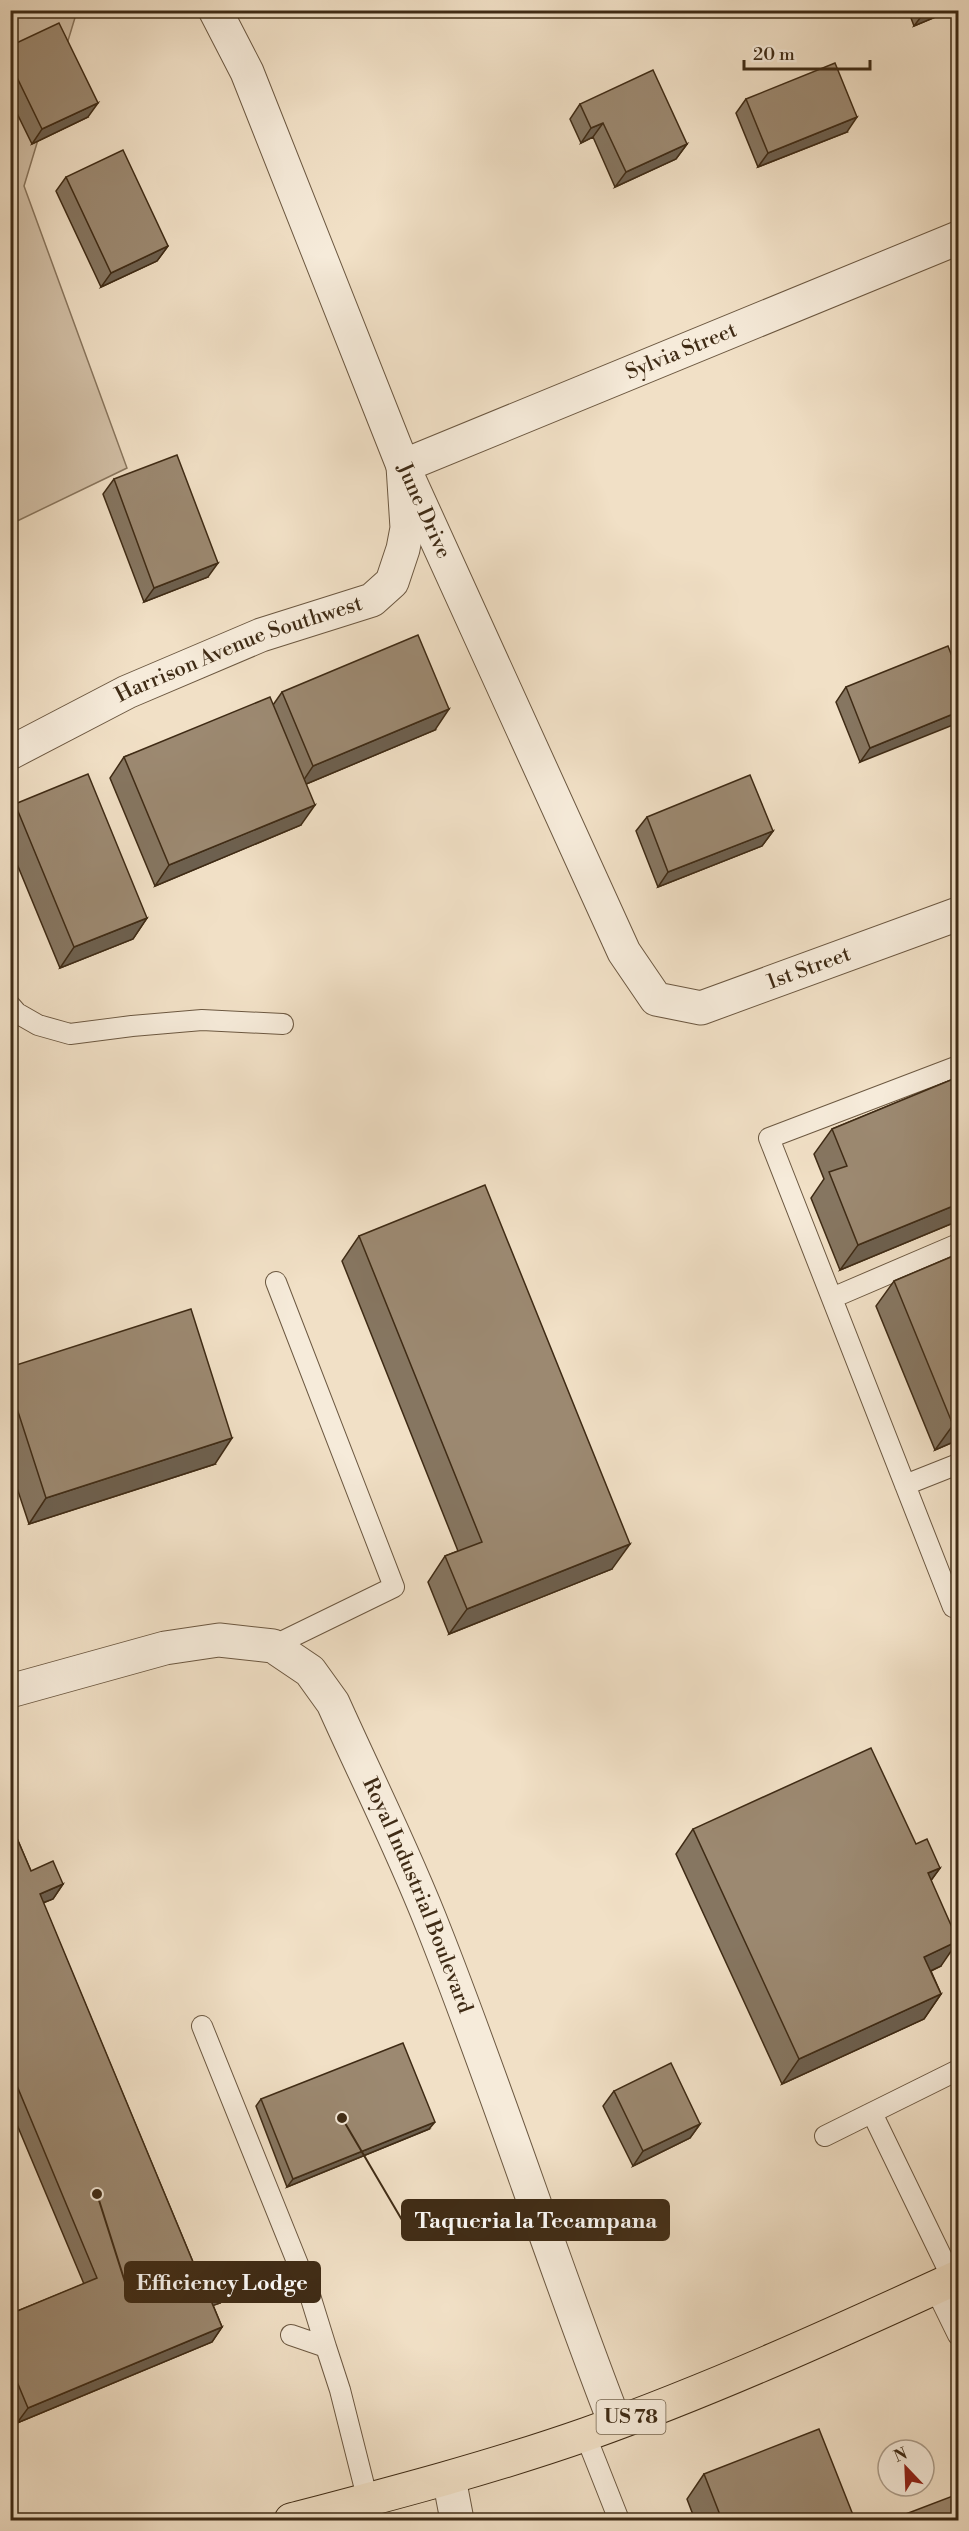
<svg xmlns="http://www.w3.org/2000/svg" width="969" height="2531" font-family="'Libre Bodoni',serif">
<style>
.green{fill:#d3c1a8;stroke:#89765e;stroke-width:1.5}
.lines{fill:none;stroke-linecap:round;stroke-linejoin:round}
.lane-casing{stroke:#6c5841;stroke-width:22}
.street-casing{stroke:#6c5841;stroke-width:35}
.primary-casing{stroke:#3f2b15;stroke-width:35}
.lane{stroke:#f6ebda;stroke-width:20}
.street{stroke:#f6ebda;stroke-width:33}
.primary{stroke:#f1e0c6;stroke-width:33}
.wall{fill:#867661;stroke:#3f2b15;stroke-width:1.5}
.shaded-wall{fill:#6d604f;stroke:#3f2b15;stroke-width:1.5}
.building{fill:#9c8971;stroke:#3f2b15;stroke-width:1.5}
.labels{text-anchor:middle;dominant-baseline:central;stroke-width:5;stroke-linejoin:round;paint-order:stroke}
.shield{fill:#f6ebda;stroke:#766550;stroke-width:1.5}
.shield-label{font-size:20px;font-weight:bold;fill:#3f2b15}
.street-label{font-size:21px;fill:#3f2b15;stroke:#f6ebda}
.leader{fill:none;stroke:#3f2b15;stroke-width:2}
.callout-dot{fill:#3f2b15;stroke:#f6ebda;stroke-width:2}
.callout{fill:#3f2b15;stroke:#3f2b15;stroke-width:2}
.callout-label{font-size:22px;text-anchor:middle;font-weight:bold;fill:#fff}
</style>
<rect width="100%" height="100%" fill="#f1e0c6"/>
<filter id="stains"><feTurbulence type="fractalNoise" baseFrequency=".00333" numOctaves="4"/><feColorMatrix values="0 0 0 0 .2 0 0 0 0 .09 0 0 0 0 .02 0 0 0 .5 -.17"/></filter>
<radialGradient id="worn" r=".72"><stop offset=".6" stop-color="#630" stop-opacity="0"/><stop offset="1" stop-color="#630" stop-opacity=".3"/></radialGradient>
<path class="green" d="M10 11H77L24 186 127 468 11 524Z"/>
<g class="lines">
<g class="lane-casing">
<path id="lane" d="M10 1005 17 1013 38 1025 70 1034 132 1026 202 1020 283 1024
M958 1066 769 1138 953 1607 958 1605
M832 1298 958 1244
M905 1485 958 1464
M273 1646 394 1587 276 1282
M202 2026 308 2289 326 2347
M872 2113 953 2280
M825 2136 958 2070
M935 2288 958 2335
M291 2335 326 2347 340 2390 368 2501
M585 2434 619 2520"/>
</g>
<g class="street-casing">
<g id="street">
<path id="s1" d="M215 10 247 72 403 466 624 952 656 999 701 1008 958 914"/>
<path id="s2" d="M10 753 127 692 261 635 372 600 392 582 403 549 407 528 403 466 958 238"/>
<path id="s3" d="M10 1691 165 1648 219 1640 273 1646 310 1671 333 1703C367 1779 405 1854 435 1932 499 2094 552 2261 615 2423"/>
<path d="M449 2478 457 2520"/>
</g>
</g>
<g class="primary-casing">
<path id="primary" d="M291 2520C390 2494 490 2468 587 2434 713 2389 836 2333 958 2277"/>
</g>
<use href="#lane" class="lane"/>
<use href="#street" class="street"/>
<use href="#primary" class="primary"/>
</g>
<path class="wall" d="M908 10H952L914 26Z
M10 46 88 117 32 144 10 99Z
M746 99 847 132 758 167 736 113Z
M580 104 687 144 676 159 615 187 593 137 581 143 570 119Z
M66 177 168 246 157 261 101 287 56 191Z
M114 479 208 577 144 602 103 494Z
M958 672 860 762 836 702 846 687Z
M282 692 435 730 306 784 301 825 155 886 110 778 124 757 273 705Z
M15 804 147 918 133 939 60 968 10 847V811Z
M647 817 773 831 762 846 658 887 636 831Z
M958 1077V1221L840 1270 811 1198 824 1179 814 1154 832 1129Z
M359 1236 612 1569 449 1634 428 1582 445 1556 458 1551 342 1261Z
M958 1254V1440L935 1450 876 1306 894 1281Z
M10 1367 215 1464 29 1524 10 1467Z
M958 1484V1507L953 1493Z
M10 1822 31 1871 63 1884 53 1899 43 1903 198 2274 220 2303 213 2305 222 2327 212 2342 17 2423 10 2406V2314L84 2284 10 2108Z
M693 1829 916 1844 940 1868 931 1880 941 1966 931 1971 941 1994 924 2019 782 2084 676 1854Z
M614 2091 700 2124 690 2138 633 2166 603 2106Z
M261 2099 429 2129 287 2187 256 2106Z
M704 2474 855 2520H695L687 2499Z"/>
<path class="shaded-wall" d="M926 10H952L914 26Z
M98 103 88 117 32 144 42 129Z
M857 117 847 132 758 167 768 153Z
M603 123 593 137 581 143 591 128Z
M687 144 676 159 615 187 626 172Z
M168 246 157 261 101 287 111 273Z
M218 563 208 577 144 602 154 588Z
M449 709 435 730 299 787 313 766Z
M958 712V723L860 762 870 748Z
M315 805 301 825 155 886 169 865Z
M773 831 762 846 658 887 668 872Z
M147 918 133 939 60 968 74 947Z
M958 1204V1221L840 1270 858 1245Z
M958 1422V1440L935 1450 953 1425Z
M232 1438 215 1464 29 1524 46 1498Z
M630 1544 612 1569 449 1634 467 1609Z
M940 1868 922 1893 928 1873Z
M63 1884 53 1899 29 1908 40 1894Z
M958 1941 941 1966 907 1982 924 1957Z
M941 1994 924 2019 782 2084 799 2059Z
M435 2122 429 2129 287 2187 293 2179Z
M700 2124 690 2138 633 2166 643 2151Z
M230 2288 220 2303 199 2311 209 2296Z
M222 2327 212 2342 17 2423 28 2408Z"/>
<path class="building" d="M59 23 98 103 42 129 10 63V46Z
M835 63 857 117 768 153 746 99Z
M653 70 687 144 626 172 603 123 591 128 580 104Z
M123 150 168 246 111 273 66 177Z
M177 455 218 563 154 588 114 479Z
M418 635 449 709 313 766 282 692Z
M948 646 958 672V712L870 748 846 687Z
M270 697 315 805 169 865 124 757Z
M88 774 147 918 74 947 15 804Z
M750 775 773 831 668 872 647 817Z
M958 1077V1204L858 1245 829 1172 847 1166 832 1129Z
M485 1185 630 1544 467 1609 445 1556 482 1542 359 1236Z
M958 1254V1422L953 1425 894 1281Z
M191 1309 232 1438 46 1498 10 1387V1367Z
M871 1748 916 1844 927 1839 940 1868 928 1873 958 1941 924 1957 941 1994 799 2059 693 1829Z
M10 1822 31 1871 53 1861 63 1884 40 1894 198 2274 221 2265 230 2288 209 2296 222 2327 28 2408 15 2377 10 2379V2314L97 2278 10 2069Z
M403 2043 435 2122 293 2179 261 2099Z
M671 2063 700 2124 643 2151 614 2091Z
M819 2429 855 2520H722L704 2474Z
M958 2494V2520H890Z"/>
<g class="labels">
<rect class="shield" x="596.5" y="2400" width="69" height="34" rx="4.5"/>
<g class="shield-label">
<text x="631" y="2417">US 78</text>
</g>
<g class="street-label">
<text stroke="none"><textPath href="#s2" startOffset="840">Sylvia Street</textPath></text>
<text stroke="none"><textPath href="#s1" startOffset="543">June Drive</textPath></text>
<text stroke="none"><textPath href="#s2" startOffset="252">Harrison Avenue Southwest</textPath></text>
<text stroke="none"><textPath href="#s1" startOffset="1245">1st Street</textPath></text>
<text stroke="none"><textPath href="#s3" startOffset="564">Royal Industrial Boulevard</textPath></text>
</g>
</g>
<path class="leader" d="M342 2118L402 2220M97 2194L125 2282"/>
<g class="callout-dot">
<circle cx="342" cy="2118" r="6"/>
<circle cx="97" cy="2194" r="6"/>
</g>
<g class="callout">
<rect x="402" y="2200" width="267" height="40" rx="6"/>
<rect x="125" y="2262" width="195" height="40" rx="6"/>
</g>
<g class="callout-label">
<text x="536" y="2228">Taqueria la Tecampana</text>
<text x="222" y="2290">Efficiency Lodge</text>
</g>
<rect width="969" height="2531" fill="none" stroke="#f1e0c6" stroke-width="36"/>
<rect x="12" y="12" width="945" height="2507" fill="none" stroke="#3f2b15" stroke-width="3"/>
<rect x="18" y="18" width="933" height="2495" fill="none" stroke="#3f2b15" stroke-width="1.5"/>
<g transform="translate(906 2468) rotate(337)"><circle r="28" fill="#f6ebda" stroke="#ad9e8b" stroke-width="1.5"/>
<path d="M0-4.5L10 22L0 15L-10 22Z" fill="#8f2418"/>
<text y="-9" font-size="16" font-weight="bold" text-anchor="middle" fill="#3f2b15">N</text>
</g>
<path d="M744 60v9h126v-9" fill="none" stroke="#3f2b15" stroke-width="3"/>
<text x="753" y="60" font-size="18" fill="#3f2b15" stroke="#f6ebda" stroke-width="4.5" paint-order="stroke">20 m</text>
<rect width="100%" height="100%" filter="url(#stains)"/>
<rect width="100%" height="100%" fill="url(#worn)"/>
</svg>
